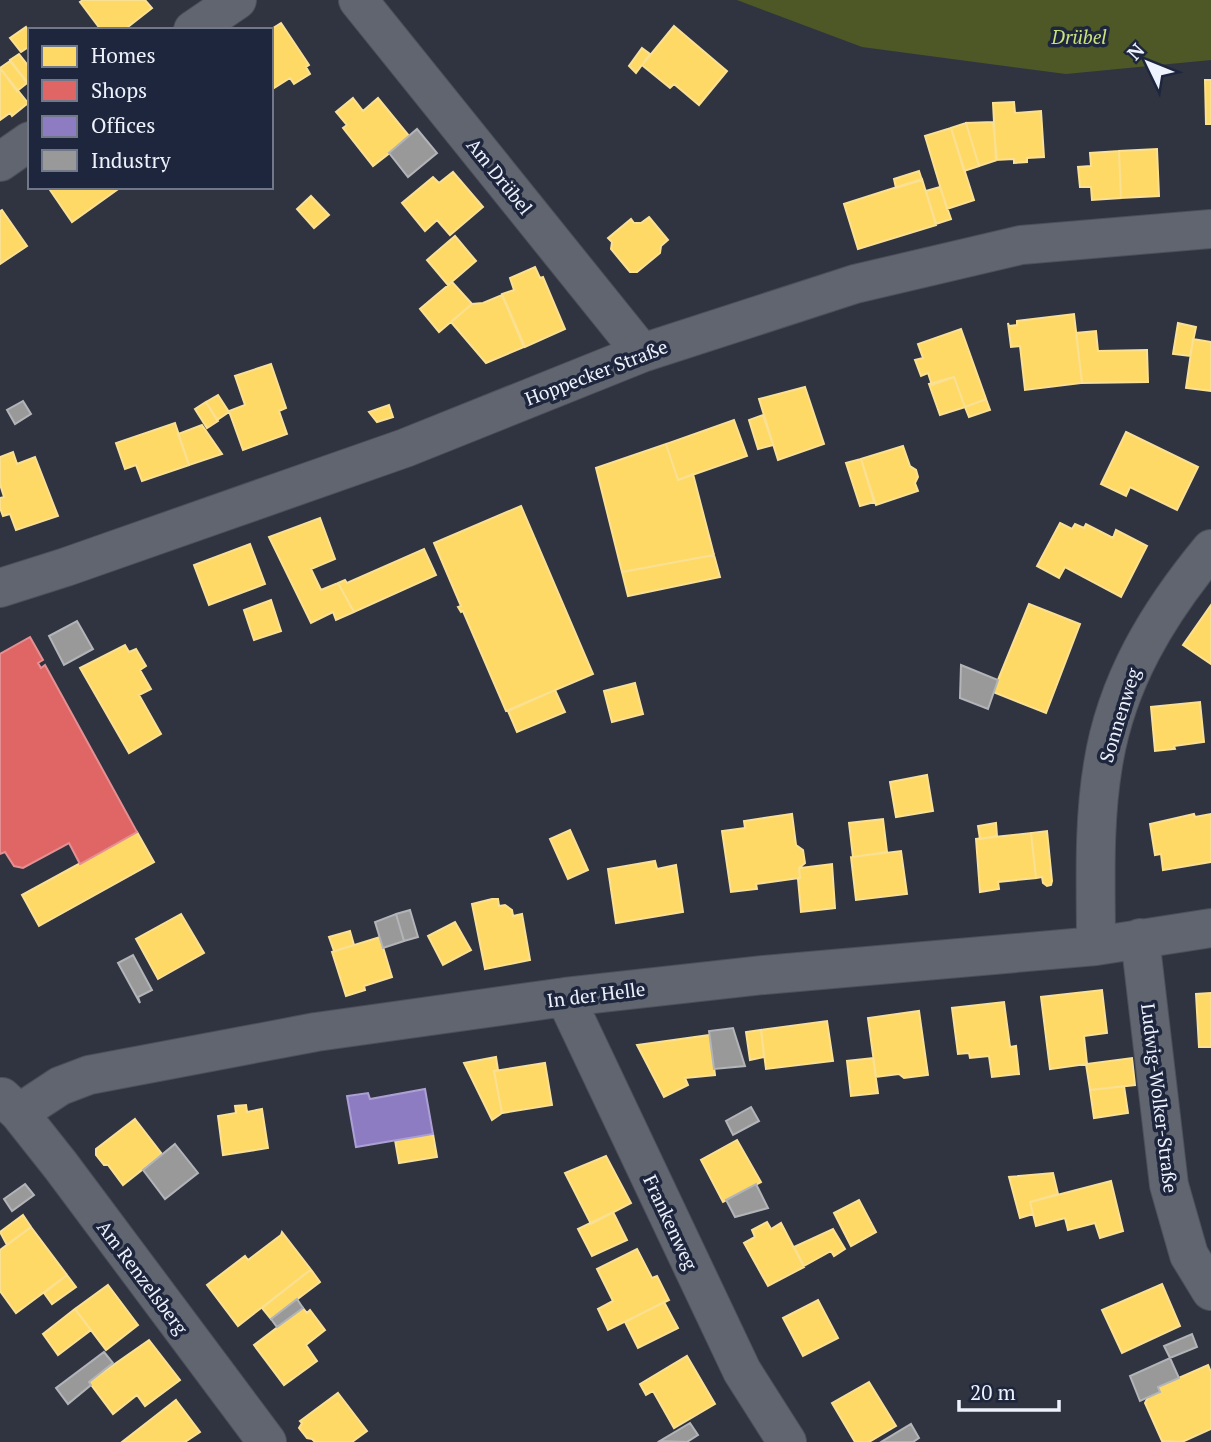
<svg xmlns="http://www.w3.org/2000/svg" width="1211" height="1442" font-family="'PT Serif',serif">
<style>
.park{fill:#4d5826}
.homes{fill:#ffd966;stroke:#fae093;stroke-width:2}
.shops{fill:#e06666;stroke:#e49093;stroke-width:2}
.offices{fill:#8e7cc3;stroke:#ab9fd4;stroke-width:2}
.industry{fill:#999;stroke:#b2b4b7;stroke-width:2}
.lines{fill:none;stroke-linecap:round;stroke-linejoin:round}
.minor-casing{stroke:#4c505a;stroke-width:40}
.minor{stroke:#61656f;stroke-width:38}
.labels{text-anchor:middle;dominant-baseline:central;stroke-width:7;stroke-linejoin:round;paint-order:stroke}
.park-label{font-size:19px;font-style:italic;fill:#cde47d;stroke:#1e263e}
.street-label{font-size:19px;fill:#eef2fc;stroke:#1e263e}
</style>
<rect width="100%" height="100%" fill="#303441"/>
<path class="park" d="M737 0H1211V60L1066 74 862 47Z"/>
<path class="homes" d="M83 0H145L152 8 124 30H101L80 2Z
M281 23 309 65 306 67 310 74 294 84 290 78 271 90 270 30Z
M674 26 727 71 699 105 674 84 670 88 642 65Z
M26 27 30 33V46L21 52 10 38Z
M642 48 650 54 636 73 629 66Z
M19 54 30 68V81L28 83 10 60Z
M10 61 27 83 17 91 0 68Z
M0 68 28 103 12 116 10 113 0 120Z
M1205 80H1211V124H1206Z
M353 98 363 111 378 98 410 137 373 166 343 128 347 125 336 112Z
M1014 102 1015 113 1041 111 1044 157 1027 158V162L1014 163V159L996 160 993 103Z
M993 122 997 160 979 166 966 123Z
M966 123 979 166 964 171 951 128Z
M951 128 974 200 947 209 925 136Z
M1157 149 1159 196 1121 198 1119 151Z
M1119 151 1121 198 1092 200 1091 187H1080L1078 167 1091 166 1090 153Z
M919 171 922 180 896 188 894 179Z
M453 172 483 207 450 235 437 220 425 231 402 203 433 177 439 183Z
M922 179 936 225 858 249 844 204Z
M48 187H121L72 222Z
M940 187 951 219 936 224 926 191Z
M311 196 329 215 314 228 297 209Z
M2 210 27 246 0 264V211Z
M649 217 668 240 661 246 660 253 637 272H630L611 249 612 242 608 238 631 219 634 223H641Z
M455 236 476 261 448 285 427 260Z
M535 267 540 278 543 277 565 329 525 347 502 294 514 290 510 278Z
M452 282 472 304 439 332 420 309Z
M502 295 524 347 486 363 451 322 472 304 483 303Z
M1074 314 1082 383 1025 390 1020 346 1011 347 1008 323 1009 326 1017 325V321Z
M1178 323 1196 327 1190 356 1173 354Z
M961 329 986 399 965 407 954 377 932 385 928 373 921 376 915 360 923 358 918 344Z
M1096 331 1098 351 1147 350 1148 382 1082 383 1076 333Z
M1193 339 1211 342V391L1186 388Z
M271 364 286 408 279 411 287 434 243 450 229 411 245 405 235 376Z
M954 377 965 407 940 415 929 384Z
M805 387 824 444 778 460 759 399Z
M218 395 229 412 217 420 206 402Z
M986 399 990 410 969 417 965 407Z
M206 402 218 421 207 428 195 409Z
M389 405 393 417 377 422 369 412Z
M763 415 773 445 758 449 749 420Z
M734 420 747 456 678 480 666 444Z
M175 423 189 465 142 481 136 465 125 469 116 443Z
M202 425 222 454 189 465 178 434Z
M1126 432 1198 467 1177 510 1130 487 1126 496 1101 484Z
M666 444 678 480 693 474 714 555 622 572 596 468Z
M903 446 910 466 916 470 918 477 915 483 918 491 876 505 861 459Z
M13 452 17 464 35 457 58 516 16 530 10 514 3 516 0 508V498L4 497 0 484V457Z
M861 459 874 502 860 506 846 463Z
M521 506 593 674 506 711 463 611 461 612 458 607 461 606 434 543Z
M320 518 335 559 311 569 321 590 338 583 354 612 336 620 333 612 311 623 269 537Z
M1060 523 1072 529 1075 524 1084 528 1086 524 1113 538 1116 530 1147 546 1121 597 1065 567 1059 578 1037 566Z
M250 544 265 584 209 605 194 565Z
M424 549 436 575 354 612 338 583 345 580 347 583Z
M714 555 720 577 628 596 622 572Z
M271 600 281 631 254 640 244 610Z
M1029 604 1080 624 1046 713 993 692Z
M1211 605V664L1183 645Z
M125 645 129 652 136 649 146 666 140 670 151 689 139 695 161 734 129 753 80 668Z
M635 683 643 714 612 722 604 691Z
M555 690 565 712 517 732 508 711Z
M1200 702 1204 742 1174 746 1175 749 1155 751 1151 707Z
M927 775 933 811 896 817 890 782Z
M792 814 796 845 803 850 805 863 799 868 800 878 756 884 757 889 731 892 722 831 745 828 744 821Z
M1194 814 1195 817 1211 814V862L1163 870 1161 854 1155 855 1150 824Z
M883 819 887 852 853 857 849 823Z
M996 823 997 836 980 839 978 826Z
M570 830 588 870 568 879 550 839Z
M1047 831 1052 881 1051 885 1047 886 1043 883 1042 877 1036 878 1031 833Z
M137 832 154 862 39 926 22 895Z
M1031 833 1036 878 998 882 999 889 980 892 976 839Z
M901 851 907 894 856 900 851 857Z
M655 861 657 869 676 865 683 912 616 923 608 869Z
M832 864 835 908 801 912 798 879 800 878 799 868Z
M492 899H498L499 906 505 905 512 910 513 916 522 914 530 960 485 969 472 904Z
M181 914 204 953 158 979 136 939Z
M455 922 471 950 443 965 428 936Z
M350 931 354 945 334 951 329 937Z
M380 937 392 977 364 986 365 990 346 996 332 952Z
M1102 990 1107 1033 1084 1036 1087 1064 1050 1069 1041 997Z
M1211 993V1047H1199L1196 994Z
M1004 1002 1010 1047 1016 1046 1019 1074 992 1077 989 1056 970 1058 969 1053 958 1054 952 1008Z
M919 1011 928 1075 904 1078 899 1074 876 1077 868 1018Z
M827 1021 833 1061 766 1069 761 1030Z
M761 1030 764 1057 750 1060 746 1032Z
M710 1035 715 1075 685 1078 688 1085 664 1097 637 1045Z
M496 1057 498 1070 494 1071 502 1113 492 1120 464 1063Z
M873 1058 878 1093 851 1096 847 1061Z
M1132 1058 1135 1085 1090 1090 1086 1064Z
M545 1063 552 1105 502 1113 494 1071Z
M1124 1086 1128 1113 1094 1118 1090 1090Z
M246 1105 247 1112 262 1109 268 1148 223 1155 218 1116 236 1113 235 1106Z
M135 1119 162 1154 123 1185 108 1165H104L96 1155V1149Z
M433 1134 437 1157 399 1163 395 1140Z
M737 1140 761 1182 723 1202 701 1160Z
M606 1156 631 1203 591 1224 565 1173Z
M1053 1173 1058 1194 1030 1202 1033 1214 1020 1218 1009 1177Z
M1111 1181 1123 1231 1100 1238 1095 1223 1068 1230 1065 1218 1036 1226 1030 1202Z
M859 1200 876 1232 851 1246 834 1213Z
M613 1212 627 1240 592 1256 578 1229Z
M23 1215 31 1227 7 1245 0 1232Z
M767 1222 771 1229 781 1223 804 1267 768 1286 744 1243 755 1237 752 1230Z
M31 1227 67 1275 16 1313 0 1291V1250Z
M833 1229 845 1249 834 1256 831 1251 804 1266 794 1247Z
M282 1232 312 1271H309L238 1326 207 1285 245 1256 248 1260 281 1235Z
M637 1249 652 1278 657 1276 669 1300 608 1330 598 1309 613 1301 597 1269Z
M309 1271H312L320 1282 271 1319 262 1308Z
M67 1275 76 1287 52 1304 44 1293Z
M1162 1284 1180 1326 1122 1353 1102 1310Z
M108 1285 138 1325 106 1350 75 1309Z
M818 1300 838 1338 803 1356 783 1318Z
M664 1302 678 1328 638 1348 625 1322Z
M303 1308 307 1313 310 1310 325 1330 306 1345 317 1361 284 1385 254 1345Z
M75 1309 91 1330 58 1355 43 1334Z
M149 1340 180 1380 145 1406 137 1395 113 1414 89 1382Z
M687 1356 715 1404 674 1428 653 1391 646 1395 640 1384Z
M1208 1365 1211 1372V1429L1182 1442 1162 1441 1145 1403 1148 1397 1160 1392 1158 1387Z
M869 1382 896 1426 869 1442H855L832 1403Z
M338 1393 367 1431 352 1442H315L312 1439 307 1438 299 1428 302 1423 300 1421Z
M176 1400 200 1432 185 1442H122Z"/>
<path class="shops" d="M30 637 43 660 38 663 41 668 45 665 137 832 80 864 69 843 23 868 14 866 5 852 0 854V654Z"/>
<path class="offices" d="M425 1089 433 1134 356 1147 347 1096 368 1093 370 1099Z"/>
<path class="industry" d="M417 129 437 153 408 177 389 153Z
M23 401 31 414 15 424 7 410Z
M77 621 93 649 64 665 49 636Z
M961 665 998 680 988 709 960 698Z
M410 910 418 937 404 941 396 914Z
M396 914 404 941 383 948 375 922Z
M133 955 152 990 138 997 140 1003 118 963Z
M733 1028 745 1066 714 1069 709 1031Z
M751 1107 759 1121 733 1135 726 1121Z
M175 1144 198 1173 165 1199 143 1170Z
M25 1184 34 1195 12 1211 4 1199Z
M756 1184 768 1208 735 1217 726 1200Z
M297 1299 303 1308 277 1327 271 1319Z
M1192 1334 1197 1347 1170 1358 1164 1346Z
M104 1352 113 1363 89 1382 91 1385 68 1404 56 1388Z
M1170 1358 1179 1378 1158 1387 1160 1392 1140 1401 1130 1376Z
M690 1423 698 1435 687 1442 660 1441Z
M911 1424 919 1438 913 1442H881Z"/>
<g class="lines">
<g class="minor-casing">
<path id="minor" d="M358 0 642 353
M193 30 237 0
M0 162 30 141
M0 588 66 567 405 448 642 353 855 284 1021 245 1211 229
M1140 938 1169 1185 1189 1255 1211 1291
M1096 946C1096 886 1093 824 1103 765 1116 682 1158 613 1211 549
M565 997 742 1371 787 1442
M2 1097 19 1113 61 1166 267 1442
M19 1113 60 1086 89 1075 316 1032 565 997 764 975 1096 946 1211 928"/>
</g>
<use href="#minor" class="minor"/>
</g>
<g class="labels">
<g class="park-label">
<text x="1079" y="36">Drübel</text>
</g>
<g class="street-label">
<text transform="translate(500 176) rotate(51)">Am Drübel</text>
<text transform="translate(596 372) rotate(-21)">Hoppecker Straße</text>
<text transform="translate(1119 715) rotate(-73)">Sonnenweg</text>
<text transform="translate(596 994) rotate(-7)">In der Helle</text>
<text transform="translate(1160 1098) rotate(83)">Ludwig-Wolker-Straße</text>
<text transform="translate(671 1222) rotate(65)">Frankenweg</text>
<text transform="translate(143 1277) rotate(53)">Am Renzelsberg</text>
</g>
</g>
<rect x="28" y="28" width="245" height="161" fill="#1e263e" stroke="#71788a" stroke-width="2"/>
<rect x="42" y="46" width="35" height="21" fill="#ffd966" stroke="#71788a" stroke-width="2"/>
<text x="91" y="63" font-size="21" fill="#eef2fc">Homes</text>
<rect x="42" y="80" width="35" height="21" fill="#e06666" stroke="#71788a" stroke-width="2"/>
<text x="91" y="98" font-size="21" fill="#eef2fc">Shops</text>
<rect x="42" y="116" width="35" height="21" fill="#8e7cc3" stroke="#71788a" stroke-width="2"/>
<text x="91" y="133" font-size="21" fill="#eef2fc">Offices</text>
<rect x="42" y="150" width="35" height="21" fill="#999999" stroke="#71788a" stroke-width="2"/>
<text x="91" y="168" font-size="21" fill="#eef2fc">Industry</text>
<g transform="translate(1148 63) rotate(313)" stroke="#1e263e" stroke-width="5" paint-order="stroke">
<path d="M0-5L12 26L0 18L-12 26Z" fill="#eef2fc"/>
<text y="-10" font-size="19" font-weight="bold" text-anchor="middle" fill="#eef2fc">N</text>
</g>
<path d="M959 1400v10h100v-10" fill="none" stroke="#eef2fc" stroke-width="3.5"/>
<text x="970" y="1400" font-size="21" fill="#eef2fc" stroke="#1e263e" stroke-width="5" paint-order="stroke">20 m</text>
</svg>
